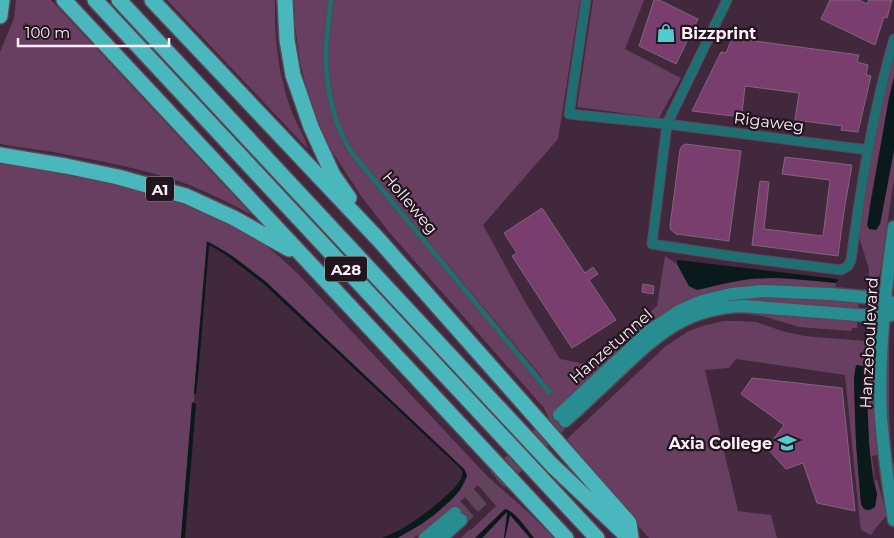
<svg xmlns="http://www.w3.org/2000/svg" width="894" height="538" font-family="Montserrat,sans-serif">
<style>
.green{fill:#693f61;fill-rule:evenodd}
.water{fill:#0a191a}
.building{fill:#793d6e;stroke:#81657b}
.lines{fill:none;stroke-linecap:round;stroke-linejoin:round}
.secondary-tunnel{stroke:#5e4658;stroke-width:12;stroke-dasharray:12 6;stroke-linecap:butt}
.service-casing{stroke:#5c4457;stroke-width:7}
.minor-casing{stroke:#5c4457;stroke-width:11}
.secondary-casing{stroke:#5c4457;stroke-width:15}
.motorway-casing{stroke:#5c4457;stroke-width:18}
.service{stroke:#1f6f72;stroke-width:4.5}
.minor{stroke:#1f6f72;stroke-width:9}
.secondary{stroke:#278d91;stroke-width:12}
.motorway{stroke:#49b7bb;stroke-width:15}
.labels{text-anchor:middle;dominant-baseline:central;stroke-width:4.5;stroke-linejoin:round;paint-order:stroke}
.shield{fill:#21151e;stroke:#bcadb8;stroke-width:1}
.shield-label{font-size:15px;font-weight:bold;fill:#ffeefa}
.poi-label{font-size:16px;font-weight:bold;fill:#ffeefa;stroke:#21151e;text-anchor:start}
.street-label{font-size:16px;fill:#ffeefa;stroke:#21151e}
</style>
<rect width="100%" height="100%" fill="#41283c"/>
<path class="green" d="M16 0H51L252 215C226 201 198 187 169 178 136 168 102 161 68 155 46 150 23 148 0 144V52L14 18Z
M167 0H275C274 38 278 71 290 107 295 121 304 135 308 149Z
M294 0H328C323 42 320 77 333 118 336 129 340 140 346 150L538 381 542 377 357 155C337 127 329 89 329 55 329 36 332 18 334 0H580L558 139 483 225 524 300 560 359 590 365 657 306 665 256 677 264 689 286 697 289 749 279 780 278 836 283 835 289 738 291 561 406 549 418 544 408 389 232 361 196 328 145 313 113 300 62 295 25Z
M593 0H644L625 49 681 78 659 118 577 107Z
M894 50V77L889 98 869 209 880 224 894 150V178L880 273 877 281 868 288 869 269 859 237 863 193 874 133Z
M0 163C74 176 158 187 225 222 237 228 248 234 259 241 274 251 287 263 300 276L487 476 529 513 554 538H534L513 514 505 509 475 538H461L470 529 471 530 496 506 478 485 453 508 421 533 413 538H397C415 530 464 497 466 477 467 473 466 472 464 469L265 281C247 267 228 250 207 242L194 393V402L192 403 181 538H0Z
M795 297 859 302 858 309 711 303 751 298Z
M723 311 857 320V328H852L851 331 799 327 763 316Z
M724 321H736L756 322 782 331 804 336 879 342V421L878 455 872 456 875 480H877L887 515 875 529 871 535 861 530 860 523 845 375 736 359 729 368 705 370 738 511 771 515 777 538H649L620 506 567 439 666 346 689 331 702 326ZM854 378 867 415 870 456 877 494 875 507 867 510 864 509 861 504C857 462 854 420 854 378Z
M886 343H889V412L891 455 894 465V504L887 451Z
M507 512 504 538H482L506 513Z
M510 515 530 538H505Z"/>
<path class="water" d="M894 77V150L880 224 876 230 869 229 867 225 889 98Z
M207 241 232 256 265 281 464 469 467 476 460 490 452 499 434 515 420 525 397 538H382C388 535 394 533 400 530 413 523 460 489 462 476 463 472 462 471 460 468L264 284 226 255 211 246H209L198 377 196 394 194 393Z
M678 260 837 279 838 280 836 283C807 280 779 276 750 279 732 281 715 286 697 290L689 286 677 264V261Z
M856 365 863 366 866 368 869 443 873 480 877 494 875 507 870 510 864 509 861 504 856 443 854 377Z
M193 402 196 404 185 538H181L192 403Z
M505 509C514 510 528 530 534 538H530L510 515 505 538H504L507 516V512L482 538H475Z"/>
<path class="building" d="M654 0H659L698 19 676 64 639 46Z
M830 0H859L867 4 869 0H892L887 18 884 17 875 45 821 19Z
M732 38 859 55 857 62 868 65 866 75 871 76 858 132 841 130 842 126 795 120 799 93 745 86 742 113 734 112 733 116 692 111 721 52 726 53Z
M685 144 741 151 729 241 676 234 671 230 670 226 680 150 682 146Z
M785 157 852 165 844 211 838 256 752 245 760 181 769 182 764 229 823 236 830 180 782 174Z
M542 208 585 273 593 267 598 274 589 280 616 320 572 348 512 256 517 253 504 233Z
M643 284 654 286 653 294 642 292Z
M752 378 842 388 855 511 817 503 803 463 786 469 767 448 784 425 741 394Z"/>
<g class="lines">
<path class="secondary-tunnel" d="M455 513 559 415
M461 520 565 421"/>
<g class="service-casing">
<path id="service" d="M331 0C329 18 326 36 326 55 326 89 334 130 356 158L549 392"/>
</g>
<g class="minor-casing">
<path id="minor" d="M586 0 569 114 667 124 868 150
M727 0 667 124 652 244 731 256 841 270 848 266 851 260C861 185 873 111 894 39"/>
</g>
<g class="secondary-casing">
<path id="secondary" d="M894 227C885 289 878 356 881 418 884 452 888 486 894 520
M559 415 649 331 679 311 702 301 731 294 763 291 831 294 886 299 894 305
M565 421C584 404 603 386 621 369 659 333 687 308 743 306L884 317 894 314
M425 538 455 513
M441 538 461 520"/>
</g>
<g class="motorway-casing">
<path id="motorway" d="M64 0 566 538
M95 0 597 538
M119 0 552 465 629 538
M152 0 379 240 629 523 631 538
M285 0 287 40 293 75 311 127 333 175 349 198
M0 16 2 0
M0 155 66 166 118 177 186 196 234 218 289 249"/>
</g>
<use href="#service" class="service"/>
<use href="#minor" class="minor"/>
<use href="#secondary" class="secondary"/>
<use href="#motorway" class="motorway"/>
</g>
<defs>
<g id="shop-bare" transform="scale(1.5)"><path d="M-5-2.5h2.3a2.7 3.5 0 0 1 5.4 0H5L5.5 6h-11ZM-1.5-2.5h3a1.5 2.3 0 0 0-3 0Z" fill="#52ccd0" stroke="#21151e" stroke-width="2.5" paint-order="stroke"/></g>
<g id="school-bare" transform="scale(1.5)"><path d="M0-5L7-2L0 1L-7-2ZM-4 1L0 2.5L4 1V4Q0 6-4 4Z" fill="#52ccd0" stroke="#21151e" stroke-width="2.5" paint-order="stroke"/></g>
</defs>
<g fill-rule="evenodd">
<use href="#shop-bare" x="666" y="33"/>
<use href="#school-bare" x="787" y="443"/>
</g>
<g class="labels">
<g class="shield">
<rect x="146" y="176.5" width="28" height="25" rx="4"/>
<rect x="325" y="256.5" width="42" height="25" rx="4"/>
</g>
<g class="shield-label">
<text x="160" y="189">A1</text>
<text x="346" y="269">A28</text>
</g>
<g class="poi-label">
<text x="681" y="33">Bizzprint</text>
<text x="772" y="443" text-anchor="end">Axia College</text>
</g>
<g class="street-label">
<text transform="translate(769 122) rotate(7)">Rigaweg</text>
<text transform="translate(410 203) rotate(50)">Holleweg</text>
<text transform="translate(869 343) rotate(-87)">Hanzeboulevard</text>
<text transform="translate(611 346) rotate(-41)">Hanzetunnel</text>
</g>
</g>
<path d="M18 38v8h151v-8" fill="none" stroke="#ffeefa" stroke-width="2.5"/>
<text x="25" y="38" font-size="15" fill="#ffeefa" stroke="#21151e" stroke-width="4" paint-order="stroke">100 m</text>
</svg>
